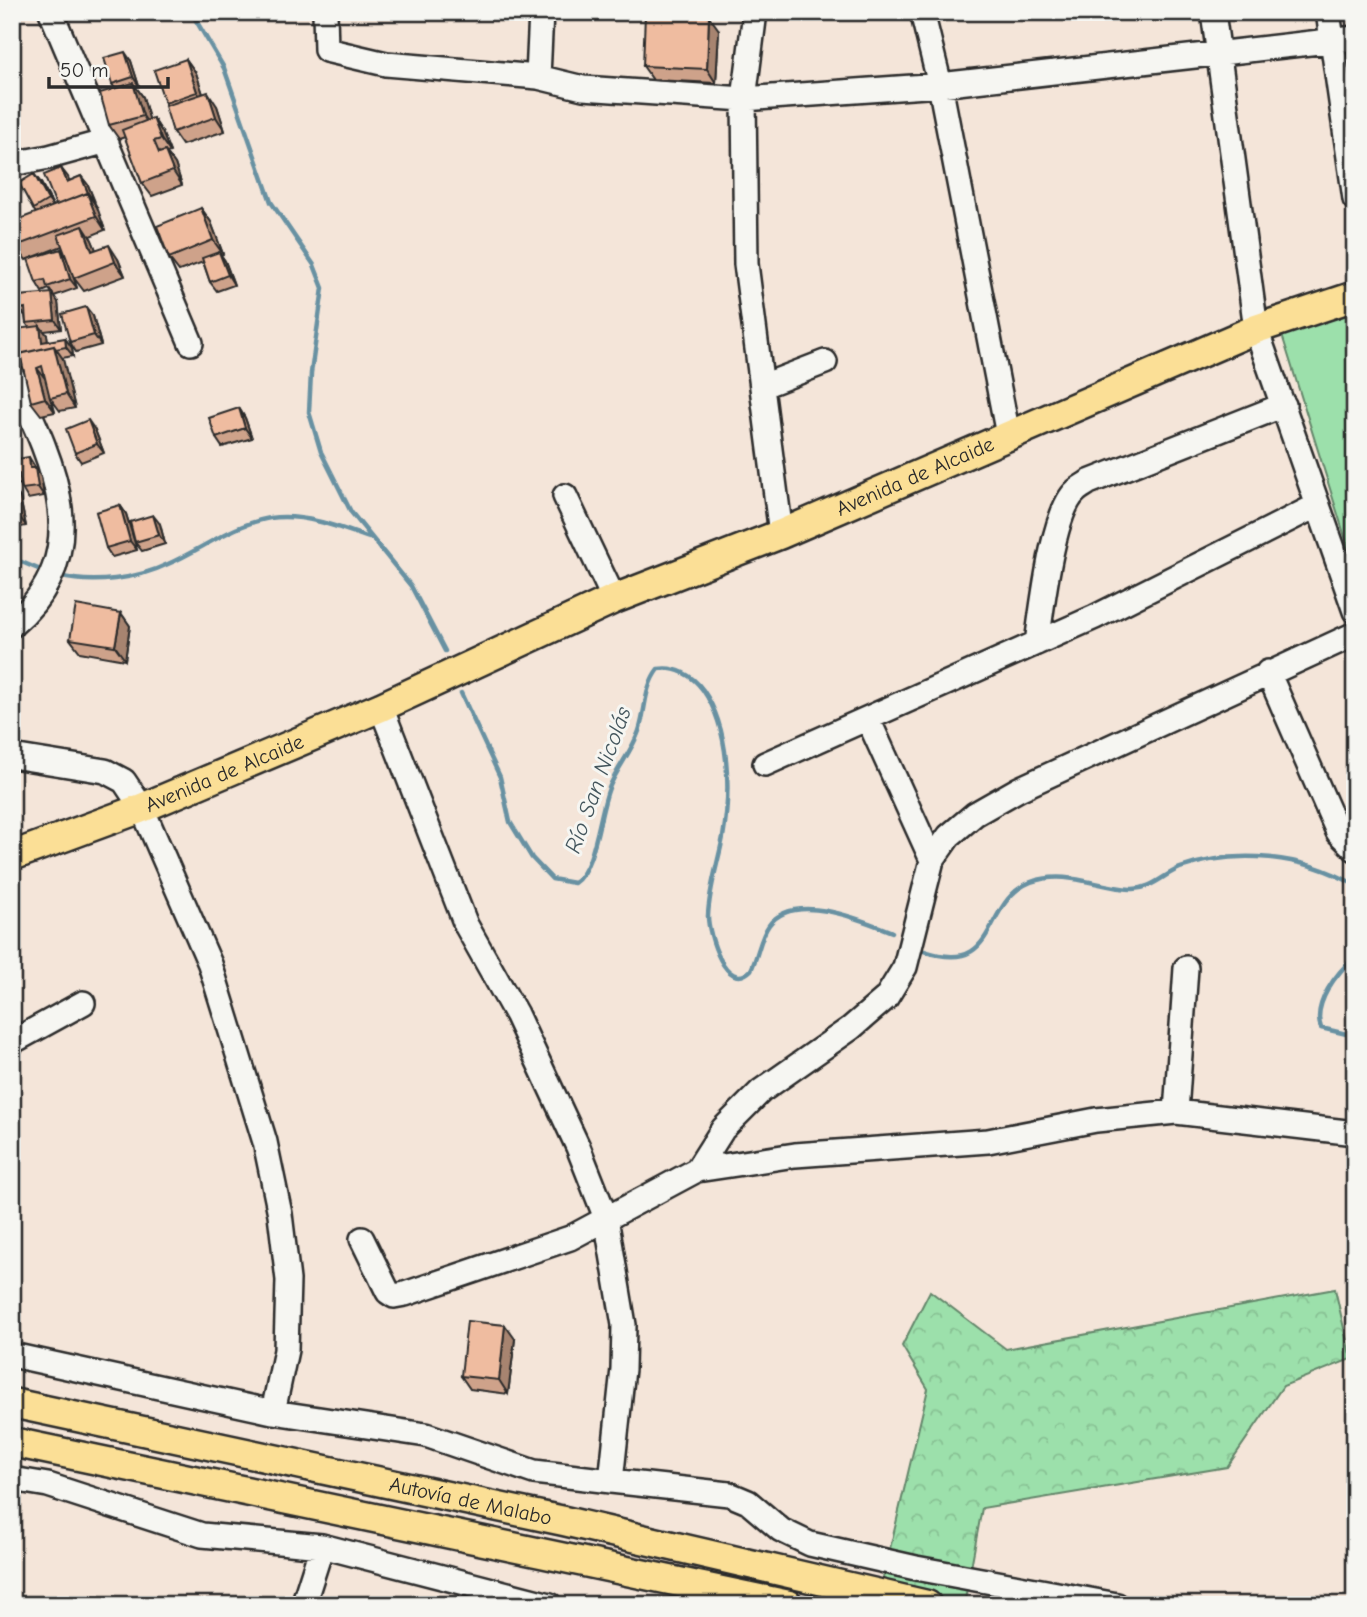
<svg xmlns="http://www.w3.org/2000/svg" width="1367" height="1617" font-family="'Comic Neue',sans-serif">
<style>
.forest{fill:url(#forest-crowns);stroke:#64866b;stroke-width:2}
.green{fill:#9ce0ab;stroke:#64866b;stroke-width:2}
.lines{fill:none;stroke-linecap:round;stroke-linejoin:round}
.stream{stroke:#6891a2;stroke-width:4.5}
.minor-casing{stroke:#2b2b2b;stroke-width:28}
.major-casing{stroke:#2b2b2b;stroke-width:33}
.minor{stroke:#f6f6f2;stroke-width:23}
.major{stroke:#fbdf96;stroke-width:28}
.wall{fill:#cea28a;stroke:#2b2b2b;stroke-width:2}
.shaded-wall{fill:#a78470;stroke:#2b2b2b;stroke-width:2}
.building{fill:#efbca0;stroke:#2b2b2b;stroke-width:2}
.labels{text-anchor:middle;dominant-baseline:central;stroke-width:6;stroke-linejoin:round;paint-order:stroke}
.street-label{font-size:21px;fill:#2b2b2b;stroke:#f6f6f2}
.water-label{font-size:23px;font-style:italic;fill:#44565d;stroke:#f6f6f2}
</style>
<defs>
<pattern id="forest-crowns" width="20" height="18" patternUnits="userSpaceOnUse" patternTransform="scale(1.75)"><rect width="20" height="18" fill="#9ce0ab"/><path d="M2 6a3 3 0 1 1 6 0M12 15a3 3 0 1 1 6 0" fill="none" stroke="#87c093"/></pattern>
</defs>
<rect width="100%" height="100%" fill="#f4e5d9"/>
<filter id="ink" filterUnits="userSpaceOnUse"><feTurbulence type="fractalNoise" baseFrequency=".0143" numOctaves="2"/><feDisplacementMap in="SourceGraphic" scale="14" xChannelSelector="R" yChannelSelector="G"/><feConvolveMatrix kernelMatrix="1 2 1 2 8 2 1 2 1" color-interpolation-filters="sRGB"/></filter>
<g filter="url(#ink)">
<path class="forest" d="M1335 1289 1351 1359 1283 1386 1227 1467 982 1508 964 1605H901L878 1599 928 1389 902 1346 930 1291 1006 1349Z"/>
<path class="green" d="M1355 312V569L1282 335Z"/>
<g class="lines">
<path class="stream" d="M191 12 224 68 271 202 314 265 323 288 311 373 309 412 321 452 351 512 411 586 445 651
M12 558 43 571
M59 576C93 585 137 579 168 564 202 549 234 524 270 518 303 513 339 527 369 538
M461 693 500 777 510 822 532 858 552 879 574 883C595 870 599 813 609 788 617 768 632 751 639 731 646 710 644 687 658 669 676 666 692 675 703 690 730 729 731 791 723 837 718 863 709 889 708 916 708 934 726 995 751 970 758 956 760 937 769 925 794 891 862 920 892 932
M924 951C1001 977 980 902 1031 882 1067 869 1098 888 1131 889 1151 890 1163 875 1180 868 1236 848 1304 855 1355 885
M1355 957C1337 972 1312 1004 1321 1028L1355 1036"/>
<g class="minor-casing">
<path id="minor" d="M51 12 191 343
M325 12 326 50 386 64 538 77 583 88 744 99 940 85 1355 38
M755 12 744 99 746 264 781 534
M922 12 940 85 1008 435
M1213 12 1256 329 1355 611
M1328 12 1355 199
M538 77 541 12
M12 164 49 157 107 141
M12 376C52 460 99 552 12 625
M763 386 825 362
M565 496 614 599
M1037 643C1042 610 1052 512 1076 491 1079 488 1085 485 1089 482L1284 405
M1268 672 1338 832 1355 849
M868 719 932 860
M12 756 105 771 124 781 142 808 210 964 265 1142 280 1214 288 1280 286 1350 273 1412
M765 764 1095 617 1318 505
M12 1042 83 1003
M1176 1112 1186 968
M697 1170 795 1155 988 1141 1096 1120 1176 1112 1355 1133
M362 1239 388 1292 394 1296 405 1294 570 1238 697 1170 723 1129 761 1091 851 1028 886 998 905 967 932 860 949 836 975 814 1019 789 1355 634
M12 1355 273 1412 426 1435 534 1472 611 1481 623 1369 624 1325 606 1218 578 1147 516 1014 466 925 381 707
M12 1479 48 1485 202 1535 322 1546 550 1605
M611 1481 729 1494 748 1502 781 1530 810 1544 916 1568 1117 1605
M303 1605 322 1546"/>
</g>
<g class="major-casing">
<g id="major">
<path id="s1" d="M12 856 142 808 381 707 614 599 781 534 1256 329 1355 296"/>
<path id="s2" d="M12 1403 564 1521 927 1605"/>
<path d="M12 1442 789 1605"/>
</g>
</g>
<use href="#minor" class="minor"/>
<use href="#major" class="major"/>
</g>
<path class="wall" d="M719 30 716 83 653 80 643 66Z
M186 59 196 73 203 94 217 106 225 131 182 145 173 132 167 106 165 103Z
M131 61 139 86 136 87 143 97 149 120 153 118 162 132 170 152 167 153 175 164 182 185 152 196 142 183 125 137 119 139 109 125 115 89 112 84Z
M61 168 69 181 81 176 88 185 105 230 90 236 96 250 118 259 125 276 84 291 74 278 68 262 77 288 54 296 49 289 42 292 36 282 67 258 62 246 26 260 16 246 36 213 33 209 34 174 41 183 53 206 56 205Z
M201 208 211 222 223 254 221 255 225 261 234 285 217 291 210 282 203 262 179 271 169 258Z
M58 302 61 329 44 331 47 335 48 341 72 348 73 356 62 358 75 408 60 411 52 400 55 412 41 415 31 402 29 327 26 323 25 316 20 309Z
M93 316 101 345 76 352 70 342Z
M239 408 245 418 252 438 222 447 216 438Z
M95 430 104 453 81 462 75 453Z
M12 460 35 467 41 477 44 496 28 499 22 489 21 484 12 486Z
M12 489H14L20 498 26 526 16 528 12 523Z
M120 505 126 514 137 550 112 557 106 548Z
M160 524 165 544 142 551 135 542Z
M121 613 130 626 125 660 80 652 70 639Z
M515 1339 508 1394 470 1389 461 1376Z"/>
<path class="shaded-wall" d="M709 16 719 30 716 83 707 69Z
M125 52 131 61 139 86 133 77Z
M186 59 196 73 207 106 197 92Z
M133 83 143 97 152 129 143 116Z
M208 92 217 106 225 131 216 117Z
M153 118 162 132 170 152 161 139Z
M165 151 175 164 182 185 173 171Z
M61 168 68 177 73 191 67 182Z
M34 174 41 183 55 209 48 200Z
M81 176 88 185 95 202 88 193Z
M87 193 97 207 105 230 96 216Z
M201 208 211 222 223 254 213 240Z
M83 226 92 240 102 265 92 251Z
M109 245 118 259 125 276 115 262Z
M61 249 67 258 77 288 70 279Z
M219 252 225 261 234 285 228 275Z
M52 293 58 302 61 329 55 320Z
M86 307 93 316 101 345 94 335Z
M40 326 47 335 49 351 42 342Z
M65 338 72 348 73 356 66 347Z
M54 346 63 359 75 408 66 394Z
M37 368 47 381 50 398 55 412 45 398Z
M239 408 245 418 252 438 245 428Z
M88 420 95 430 104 453 97 444Z
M29 457 41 477 44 496 38 487 30 468Z
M14 489 20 498 26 526 19 516Z
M120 505 126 514 137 550 130 541Z
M153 515 160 524 165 544 159 535Z
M121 613 130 626 125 660 115 646Z
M505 1325 515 1339 508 1394 499 1380Z"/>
<path class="building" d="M645 14 709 16 707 69 643 66Z
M125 52 133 77 112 84 104 58Z
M186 59 197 92 165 103 154 70Z
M133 83 143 116 109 125 100 93Z
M208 92 216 117 173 132 165 106Z
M153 118 161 139 154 141 159 153 165 151 173 171 142 183 122 130Z
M61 168 67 182 81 176 88 193 56 205 44 175Z
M34 174 48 200 33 209 19 183Z
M87 193 96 216 16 246 12 237V222Z
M201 208 213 240 169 258 157 226Z
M83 226 92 251 109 245 115 262 74 278 58 235Z
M61 249 70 279 47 287 45 280 36 282 28 259Z
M219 252 228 275 210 282 202 258Z
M52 293 55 320 26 323 25 308 20 309 19 296Z
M86 307 94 335 70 342 62 314Z
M40 326 42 342 65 338 66 347 56 349 54 346 19 354 16 329Z
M54 346 66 394 50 398 42 366 37 368 45 398 31 402 20 354Z
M239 408 245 428 216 438 209 418Z
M88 420 97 444 75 453 66 429Z
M29 457 30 468H35L38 487 22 489 19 474 12 475V460Z
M12 489H14L19 516 12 518Z
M120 505 130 541 106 548 96 512Z
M153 515 159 535 135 542 130 522Z
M76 605 121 613 115 646 70 639Z
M467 1321 505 1325 499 1380 461 1376Z"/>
</g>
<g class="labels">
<g class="street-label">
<text stroke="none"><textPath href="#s1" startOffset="980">Avenida de Alcaide</textPath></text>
<text stroke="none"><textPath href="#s1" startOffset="228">Avenida de Alcaide</textPath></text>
<text stroke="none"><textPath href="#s2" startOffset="469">Autovía de Malabo</textPath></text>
</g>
<g class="water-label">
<text transform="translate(598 780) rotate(-70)">Río San Nicolás</text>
</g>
</g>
<rect width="1367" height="1617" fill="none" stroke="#f6f6f2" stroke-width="42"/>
<rect x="21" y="21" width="1325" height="1575" fill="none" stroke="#2b2b2b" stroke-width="2.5" filter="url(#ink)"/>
<path d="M49 77v10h119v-10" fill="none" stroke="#2b2b2b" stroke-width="3.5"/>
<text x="60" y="77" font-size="21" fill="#2b2b2b" stroke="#f6f6f2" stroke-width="5" paint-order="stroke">50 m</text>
</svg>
